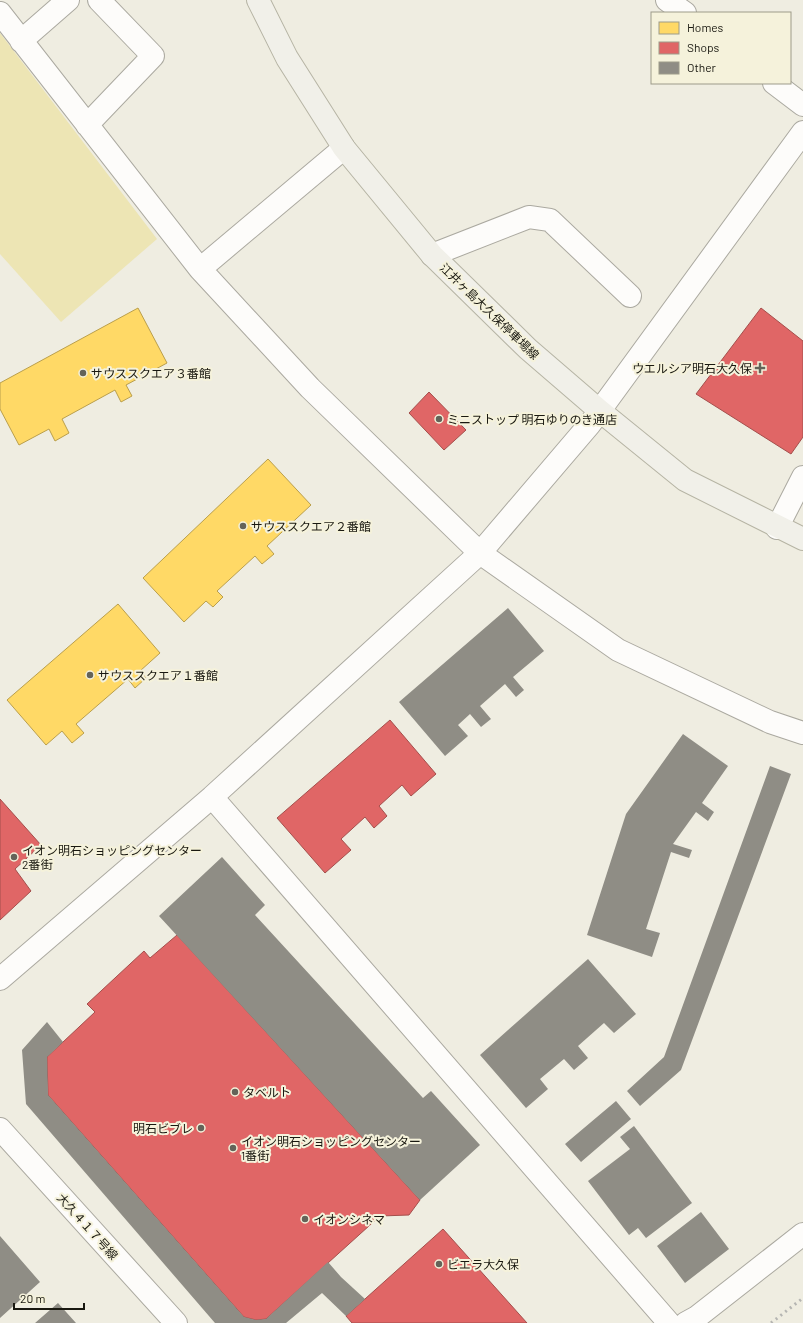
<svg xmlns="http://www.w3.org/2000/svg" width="803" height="1323" font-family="Barlow,'Noto Sans JP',sans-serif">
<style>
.green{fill:#ede5b4}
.homes{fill:#ffd966;stroke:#ba9f4c}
.shops{fill:#e06666;stroke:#a44f4c}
.building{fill:#8f8d85}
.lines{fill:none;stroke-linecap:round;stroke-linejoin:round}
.minor-casing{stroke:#aba9a0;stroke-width:24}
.major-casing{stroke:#b6b4a4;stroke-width:24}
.minor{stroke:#fdfcfa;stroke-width:22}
.major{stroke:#f1f0e9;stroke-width:22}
.rail{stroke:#b5b5b2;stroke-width:3;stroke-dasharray:2 4;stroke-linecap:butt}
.poi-dot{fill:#646359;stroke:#f5f2db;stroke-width:1.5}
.labels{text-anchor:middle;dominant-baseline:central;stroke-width:4;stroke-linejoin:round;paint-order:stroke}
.street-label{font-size:12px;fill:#191810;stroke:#f5f2db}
.poi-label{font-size:12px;fill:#191810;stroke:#f5f2db;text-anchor:start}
</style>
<rect width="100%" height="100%" fill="#efede1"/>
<path class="green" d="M0 33 157 239 61 322 0 254Z"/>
<path class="homes" d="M138 308 167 363 126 385 132 396 121 402 115 390 62 419 69 433 55 441 49 429 19 445 0 409V383Z
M268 459 311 505 267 546 274 554 262 564 255 556 217 591 223 597 213 607 206 601 184 622 143 578Z
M118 604 160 653 140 671 146 678 135 688 128 679 76 724 84 733 72 743 62 731 46 745 7 700Z"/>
<path class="shops" d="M761 308 803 341V437L791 454 696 394Z
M429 392 466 430 444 450 409 413Z
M390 720 436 774 411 796 402 785 379 806 387 816 374 828 365 817 341 839 351 850 325 873 277 818Z
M0 799 41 845 15 869 31 891 0 920Z
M177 935 420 1200 409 1215 380 1216 266 1319 256 1320 244 1317 48 1095 47 1057 95 1012 87 1004 144 951 150 958Z
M443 1229 527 1323H352L346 1316Z"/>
<path class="building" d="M508 608 544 651 513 677 524 690 516 697 505 684 480 706 491 719 481 727 470 714 458 725 468 736 445 756 399 702Z
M683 734 728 766 702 803 714 812 708 821 696 812 673 844 692 850 689 858 671 852 646 929 660 933 652 957 587 935 626 814Z
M770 766 791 774 681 1070 640 1106 627 1091 664 1057Z
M222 857 265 905 255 915 423 1098 431 1091 480 1145 420 1200 159 916Z
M588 959 636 1014 614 1033 604 1023 578 1046 588 1058 574 1070 564 1059 540 1079 548 1089 526 1108 480 1055Z
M47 1022 63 1042 47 1057 48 1095 244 1317 256 1320 266 1319 328 1262 341 1277 365 1299 346 1316 322 1293 286 1323H215L26 1104 22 1050Z
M616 1101 631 1119 581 1162 565 1144Z
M634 1126 692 1203 646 1238 638 1228 629 1235 588 1181 630 1149 620 1137Z
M701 1212 729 1249 685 1283 657 1246Z
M0 1236 40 1282 0 1318Z
M58 1303 76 1323H35Z"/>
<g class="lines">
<g class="minor-casing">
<path id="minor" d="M667 0 685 13
M0 13 200 269 310 388 480 553 618 650 770 722 803 733
M21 41 68 0
M774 83 803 105
M87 125 153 56 99 0
M432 255 529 217 550 220 630 296
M200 269 344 148
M777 528 803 477
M212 797 669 1323
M0 979 212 797 480 553 590 424 803 132
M0 1129 176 1323
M686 1323 697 1317 803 1234"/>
</g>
<g class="major-casing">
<path id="major" d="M258 0 287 58 344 148 432 255 528 349 600 411 685 480 803 539"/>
</g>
<use href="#minor" class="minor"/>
<use href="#major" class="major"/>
<path class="rail" d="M771 1323 803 1298"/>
</g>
<g class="poi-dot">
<path d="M758 362h4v4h4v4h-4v4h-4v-4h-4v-4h4z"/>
<circle cx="83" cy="373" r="4"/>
<circle cx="439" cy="419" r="4"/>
<circle cx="243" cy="526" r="4"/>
<circle cx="90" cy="675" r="4"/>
<circle cx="14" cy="857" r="4"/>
<circle cx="235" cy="1092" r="4"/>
<circle cx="201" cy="1128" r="4"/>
<circle cx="233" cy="1148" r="4"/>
<circle cx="305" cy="1219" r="4"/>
<circle cx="439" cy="1264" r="4"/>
</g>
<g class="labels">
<g class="street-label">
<text transform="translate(490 311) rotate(44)">江井ヶ島大久保停車場線</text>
<text transform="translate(88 1226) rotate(48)">大久４１７号線</text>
</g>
<g class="poi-label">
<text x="752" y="368" text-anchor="end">ウエルシア明石大久保</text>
<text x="91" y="373">サウススクエア３番館</text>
<text x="447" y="419">ミニストップ 明石ゆりのき通店</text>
<text x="251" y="526">サウススクエア２番館</text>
<text x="98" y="675">サウススクエア１番館</text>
<text x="22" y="850">イオン明石ショッピングセンター<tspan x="22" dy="14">2番街</tspan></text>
<text x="243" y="1092">タベルト</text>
<text x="193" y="1128" text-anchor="end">明石ビブレ</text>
<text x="241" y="1141">イオン明石ショッピングセンター<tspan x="241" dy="14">1番街</tspan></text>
<text x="313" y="1219">イオンシネマ</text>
<text x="447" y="1264">ビエラ大久保</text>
</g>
</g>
<rect x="651" y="12" width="140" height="72" fill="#f5f2db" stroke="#9d9b8a"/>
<rect x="659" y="22" width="20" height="12" fill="#ffd966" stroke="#9d9b8a"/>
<text x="687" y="32" font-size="12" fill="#191810">Homes</text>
<rect x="659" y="42" width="20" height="12" fill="#e06666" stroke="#9d9b8a"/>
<text x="687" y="52" font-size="12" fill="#191810">Shops</text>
<rect x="659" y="62" width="20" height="12" fill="#8f8d85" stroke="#9d9b8a"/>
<text x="687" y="72" font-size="12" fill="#191810">Other</text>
<path d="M14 1303v6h70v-6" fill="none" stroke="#191810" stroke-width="2"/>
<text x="20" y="1303" font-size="12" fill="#191810" stroke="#f5f2db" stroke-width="3" paint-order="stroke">20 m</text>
</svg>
